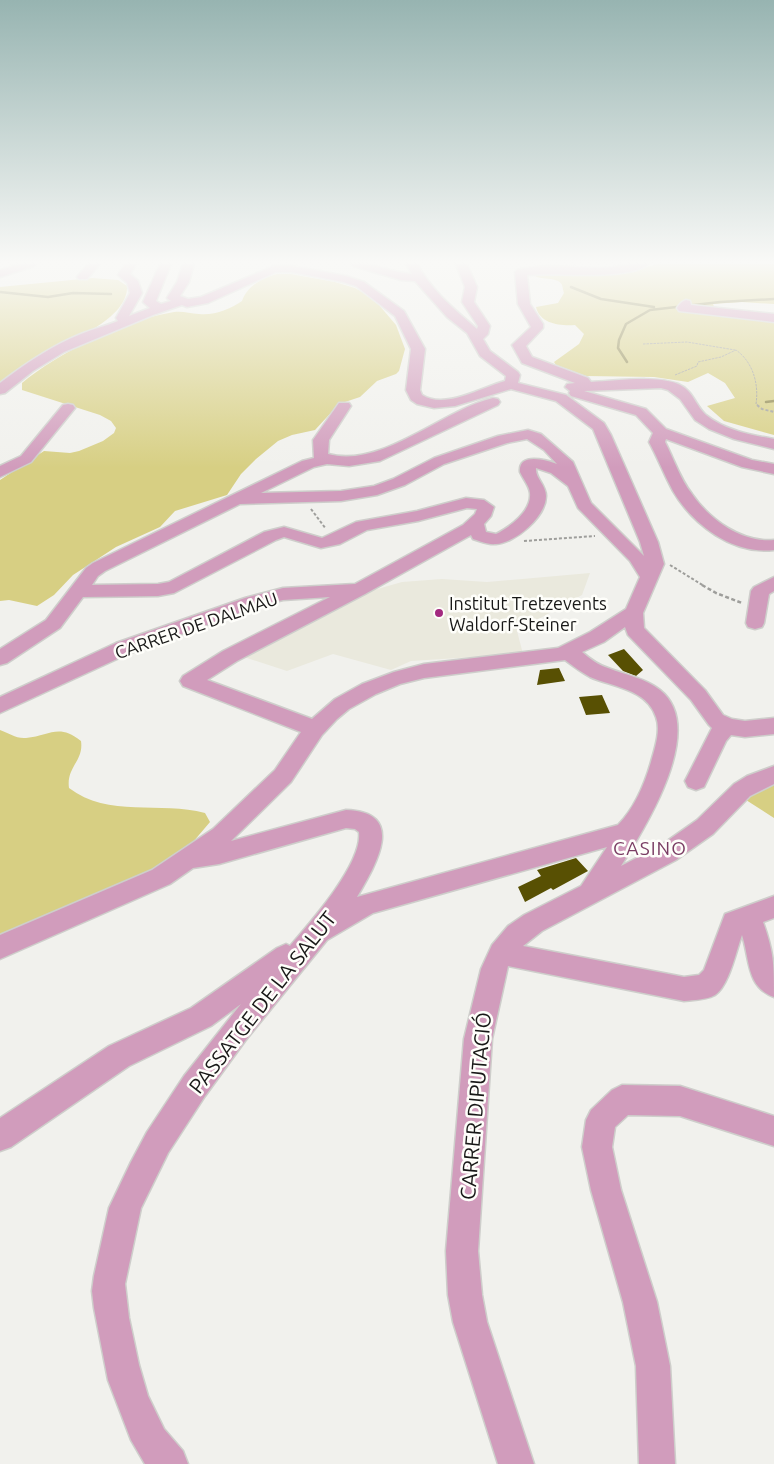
<svg xmlns="http://www.w3.org/2000/svg" width="774" height="1464" font-family="Ubuntu,sans-serif">
<style>
.built{fill:#eae9dd}
.green{fill:#d7cf83}
.lines{fill:none;stroke-linecap:round;stroke-linejoin:round}
.stream{stroke:#8d8649;stroke-width:2.5}
.building{fill:#585003}
.minor-casing{stroke:#cececb;stroke-width:3}
.path-far2{stroke:#9e9e9b;stroke-width:1;stroke-dasharray:2.5 1;stroke-linecap:butt}
.path-far1{stroke:#9e9e9b;stroke-width:2;stroke-dasharray:3 2;stroke-linecap:butt}
.path{stroke:#9e9e9b;stroke-width:2.5;stroke-dasharray:4 2.5;stroke-linecap:butt}
.minor{fill:#d19cbc;fill-rule:evenodd}
.poi-dot{fill:#a3297f;stroke:#fefefa;stroke-width:2}
.labels{text-anchor:middle;dominant-baseline:central;stroke-width:5;stroke-linejoin:round;paint-order:stroke}
.poi-label{font-size:18px;fill:#181817;stroke:#fefefa;text-anchor:start}
.street-label{font-size:18px;fill:#181817;stroke:#fefefa}
.neighbourhood-label{font-size:19px;letter-spacing:1px;fill:#7a3d64;stroke:#fefefa}
.near-street-label{font-size:21px;fill:#181817;stroke:#fefefa}
</style>
<rect width="100%" height="100%" fill="#f1f1ed"/>
<path class="built" d="M590 573 582 595 517 631 523 654 411 661 391 670 333 654 287 671 244 657 374 590 402 582 442 579 487 582Z"/>
<path class="green" d="M658 264H774V304L741 302 713 304 716 311 774 316V435L724 421 707 406 735 398 725 383 708 373 688 382 654 377 586 376 556 365 554 362 579 344 584 334 575 325C560 326 540 324 536 307L558 303 564 293C563 291 563 288 562 285 559 277 542 280 535 276L537 274 636 270Z
M277 274H291L335 282 355 288 373 298 396 325 405 349 399 371 396 374 377 381 360 397 339 404 315 430 292 435 278 441 256 459 241 474 227 495 175 511 160 527 116 547 73 575 54 595 37 606 9 600 0 601V480L44 451 70 453 79 451 103 441 114 433 116 428 111 421 100 415 22 390V383C58 353 123 321 169 313 180 310 188 313 199 314 213 316 231 309 242 301 247 286 262 278 277 274Z
M92 278 118 280 127 286C129 321 60 345 35 359 23 366 11 375 0 383V287Z
M0 730C9 733 16 739 26 738 50 736 58 723 81 741 84 761 66 767 69 788 108 818 161 801 205 813L210 822 193 842 135 881 0 935Z
M774 784V818L746 800 756 791Z"/>
<g class="lines">
<path class="stream" d="M571 287 601 299 654 307
M0 292 48 297 73 293 111 294
M627 362 618 348 619 340 626 324 650 310 720 302 774 299
M766 402 774 401"/>
</g>
<path class="building" d="M624 649 643 670 636 676 623 671 608 655Z
M559 668 565 681 537 685 540 670Z
M602 695 610 713 586 715 579 697Z
M576 858 588 871 553 890 551 888 525 902 518 887 541 876 537 870Z"/>
<g class="lines">
<g class="minor-casing">
<path id="minor" d="M20 264H36L34 266 0 277V270Z
M88 264H100L87 279H79L77 277Z
M125 264H136L130 274 138 281 142 293 129 316 150 308 143 302 160 264H171L156 301 161 304 171 301 167 298 177 282 183 264H194L189 282 180 296 188 299 201 297 274 266H292L346 276 364 282 404 311 425 349 420 390 422 395C445 410 482 387 505 381L506 376 480 356 467 333 447 317 415 281 401 280 353 266 351 264C372 261 391 273 412 274L406 264H417C434 293 452 307 477 329L478 326 462 302 465 287 456 264H467L477 287 474 302 490 326 488 334 483 339 490 351 518 372 520 375 518 383 566 395 604 423 611 435 658 542 664 564 643 613 644 628 705 690 723 715 732 719 745 721 774 718V734L745 737 731 735 726 741 704 787 696 790 688 787 685 781 712 728 709 725 691 700 628 635 625 627 604 642 582 652C590 659 598 665 608 668 625 675 645 678 660 690 708 728 645 828 621 866L660 846 697 820 734 784 747 776 774 766V784L750 796 713 834 676 860 542 931 523 946 684 977 699 975 704 970 725 914 774 896V918L763 922C774 953 774 965 774 997 746 987 750 959 742 935 736 951 729 986 715 995 706 1000 694 1000 684 1001L508 966 492 1039 478 1251 482 1295 487 1322 534 1464H498L453 1322 448 1295 446 1251 464 1039 481 969 492 945 508 926 524 915 581 886 607 847 373 913 327 940 245 1041 205 1096 168 1153 141 1208 125 1284 129 1318 139 1365 148 1396 164 1429 183 1451 188 1464H145L131 1440 108 1380 94 1308 92 1291 94 1276 109 1208 131 1162 147 1132 184 1076 241 1004 211 1026 129 1066 11 1147 0 1151V1118L109 1046 191 1008 277 948 286 944 290 946C311 922 363 863 359 832L355 829 346 828 219 864 193 868 170 884 0 959V935L152 870 213 829 275 770 301 732 183 686 180 681 183 676 223 651 330 597 283 600 258 606 130 653 0 713V697L116 643 245 598 283 588 355 584 463 525 475 514 477 509 467 508 418 521 367 530 340 544 321 548 284 537 276 540 174 593 158 596 83 597 60 628 7 663 0 665V649L46 620 86 568 93 563 302 461 314 458 313 440 339 403H349L351 406 329 440 328 454C382 469 442 410 493 398L498 399 500 402 498 405 380 461 349 466 327 464 314 467 261 493 341 491 374 486 393 479 434 458 498 436 528 430 541 434 573 462 591 503 644 556 640 542 593 429 556 401 511 389 455 406 434 408 417 404 411 400 406 390 411 349 395 316 356 286 343 282 292 272H276L208 303 187 307 182 305 153 315 64 352 33 371 5 393 0 394V383C25 364 51 346 81 334 93 329 106 326 118 321L116 318 130 293 127 283 118 275ZM527 439 544 450 557 464C547 460 518 452 520 472 523 479 529 485 530 493 532 511 510 527 496 534L486 532 484 524 491 516 494 507 484 500 466 498 417 511 356 522 322 538 284 527 264 532 169 582 158 584 92 585 98 576 105 571 240 504 341 501 377 495 405 485 444 464 507 443ZM536 468 551 473 568 486 578 508 630 561 640 577 626 609 590 632 558 648 424 664 394 672 362 684 335 699 312 719 207 680 237 661 365 594 471 535 473 539C480 541 488 545 496 544 515 543 546 517 546 496 546 485 535 478 536 468ZM565 660C573 666 581 672 590 677 613 687 647 689 656 717 661 730 655 748 651 762 645 783 634 809 618 825L357 897C375 866 408 812 346 810L231 841 291 782 322 735 337 719 349 709 376 694 400 684 424 678Z
M631 264H648C631 281 553 272 527 275L530 304 543 324V328L526 346 532 357 588 378 591 382C616 381 655 375 678 384 693 390 695 405 706 415 724 430 751 435 774 439V449L734 439 709 429 695 420 680 399 668 390 661 388 584 391 646 409 666 429 752 460 774 464V474L742 467 666 439 665 442C674 459 680 479 692 494 710 520 742 543 774 540V550C733 555 693 525 673 491 664 475 658 458 649 442L653 433 636 415 571 396 569 393 570 391 565 387 567 384 575 383 522 363 512 345 531 327 518 304 515 272 517 270C554 260 594 274 631 264Z
M686 300 690 301 691 305 774 314V322L679 311 677 308C680 304 681 302 686 300Z
M68 404 73 405 75 408 31 462 0 477V466L21 456 63 405Z
M774 577V591L769 594 764 623 762 627 755 629 748 627 746 623 751 591 754 587Z
M622 1085 680 1086 774 1116V1146L680 1116 628 1115 615 1127 612 1147 621 1190 657 1302 670 1366 675 1464H639L636 1366 623 1302 591 1190 582 1147 586 1120 591 1110 612 1090Z"/>
</g>
<path class="path-far2" d="M643 344 687 342 735 350
M675 375 697 366 698 362 721 357 736 350C753 362 759 384 756 404L759 406"/>
<path class="path-far1" d="M757 405 762 409 774 412
M311 509 326 529
M524 541 595 536
M670 565 704 586"/>
<path class="path" d="M702 585 716 593 742 603"/>
<use href="#minor" class="minor"/>
</g>
<linearGradient id="sky" x2="0" y2="1"><stop stop-color="#97b4b1"/><stop offset="0.56" stop-color="#f9f9f7"/><stop offset="1" stop-color="#f9f9f7" stop-opacity="0"/></linearGradient>
<rect width="774" height="468" fill="url(#sky)"/>
<circle class="poi-dot" cx="439" cy="613" r="5"/>
<g class="labels">
<g class="poi-label">
<text x="449" y="603">Institut Tretzevents<tspan x="449" dy="21">Waldorf-Steiner</tspan></text>
</g>
<g class="street-label">
<text transform="translate(196 625) rotate(-19)">CARRER DE DALMAU</text>
</g>
<g class="neighbourhood-label">
<text x="650" y="848">CASINO</text>
</g>
<g class="near-street-label">
<text transform="translate(262 1002) rotate(-52)">PASSATGE DE LA SALUT</text>
<text transform="translate(475 1106) rotate(-85)">CARRER DIPUTACIÓ</text>
</g>
</g>
</svg>
